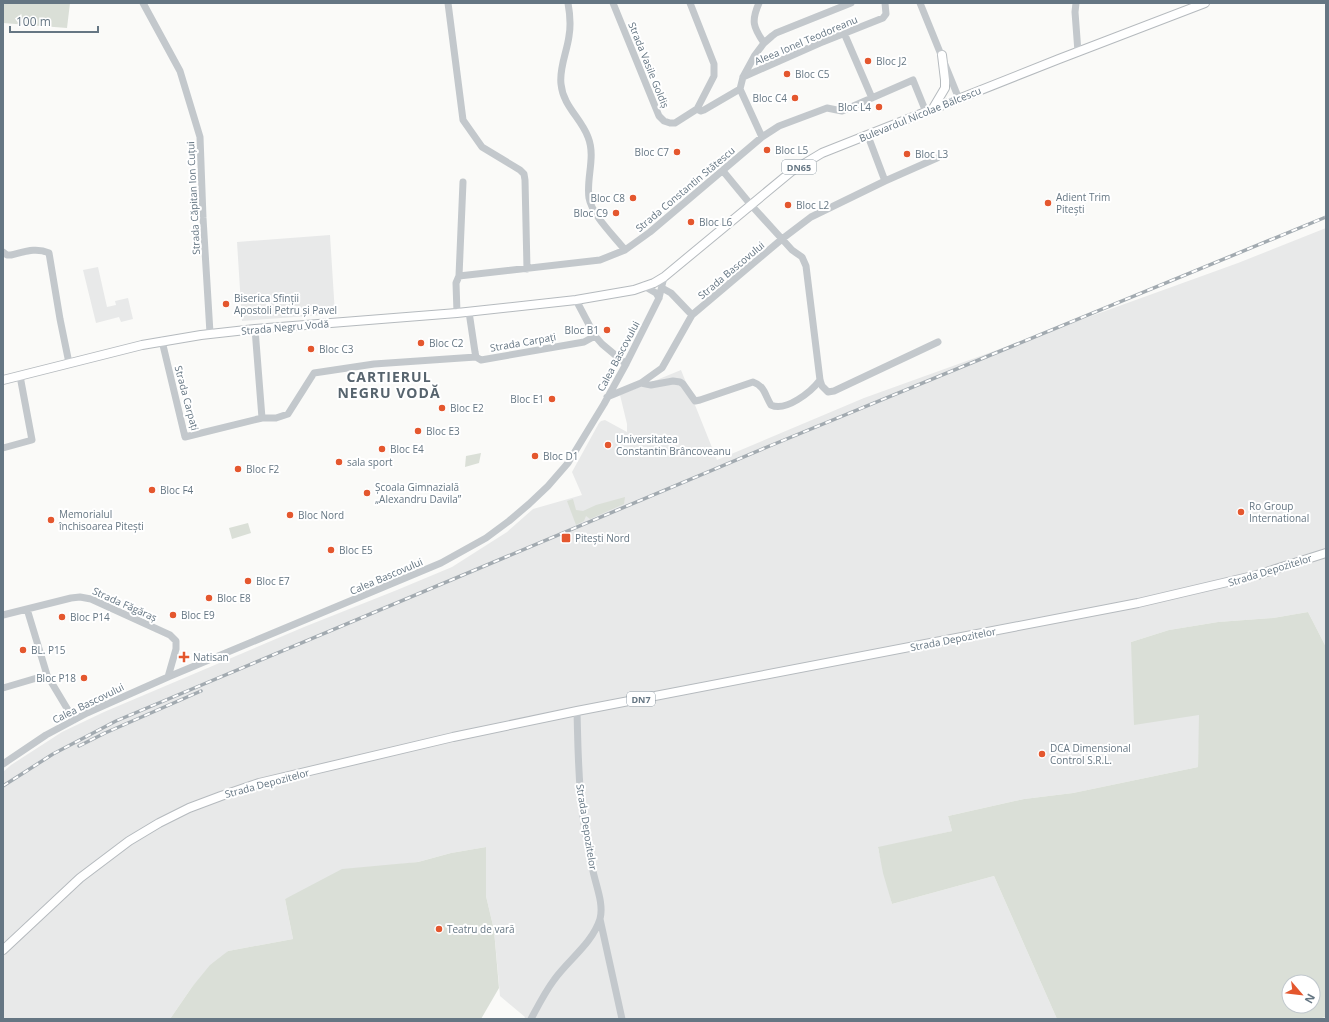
<svg xmlns="http://www.w3.org/2000/svg" width="1329" height="1022" font-family="'Open Sans',sans-serif">
<style>
.built{fill:#e8e9e9}
.green{fill:#dadfd7;fill-rule:evenodd}
.lines{fill:none;stroke-linecap:round;stroke-linejoin:round}
.major-casing{stroke:#b5babe;stroke-width:10}
.minor{stroke:#c3c8cc;stroke-width:7}
.major{stroke:#fff;stroke-width:8}
.rail-casing{stroke:#a2aab0;stroke-width:3.5}
.rail{stroke:#fff;stroke-width:2;stroke-dasharray:6;stroke-linecap:butt}
.poi-dot{fill:#e4572e;stroke:#fff;stroke-width:1.5}
.labels{text-anchor:middle;dominant-baseline:central;stroke-width:4;stroke-linejoin:round;paint-order:stroke}
.shield{fill:#fff;stroke:#939fa8;stroke-width:1}
.shield-label{font-size:9px;font-weight:bold;fill:#657683}
.street-label{font-size:10px;fill:#657683;stroke:#fff}
.poi-label{font-size:10px;fill:#657683;stroke:#fff;text-anchor:start}
.district-label{font-size:14px;font-weight:bold;letter-spacing:1px;fill:#57646e;stroke:#fff}
</style>
<rect width="100%" height="100%" fill="#fafaf8"/>
<path class="built" d="M1326 228V647L1308 612 1273 618 1218 622 1169 630 1131 642 1200 715 1198 767 1073 793 1024 799 948 816 952 831 878 848 892 904 994 876 1057 1019H524L525 1017 500 996 494 930 486 896V847L451 853 418 862 393 865 285 899 293 939 228 951 192 987 170 1019H3V772L11 765 62 732 104 712 304 627 397 590 452 567 507 532 533 509 582 495 572 472 599 423 601 421 605 420 627 432V424L620 395 681 370 717 460 864 398 1238 263Z
M330 235 335 314 242 321 237 242Z
M98 267 107 307 116 305 115 301 128 298 133 319 121 322 119 317 96 323 83 270Z"/>
<path class="green" d="M3 3H70L67 28 3 23Z
M481 453 479 463 465 467 466 456Z
M625 497 624 504 590 519 586 516 584 521 576 525 567 501 573 499 576 510 583 511 596 505Z
M248 523 251 533 232 539 229 528Z
M1308 612 1326 647V1017L1318 1019H1057L994 876 892 904 883 873 878 847 952 831 948 816 1024 799 1073 793 1198 767 1199 715 1134 725 1131 642 1169 630 1218 622 1273 618ZM1289 982H1313V1006H1289Z
M486 847V896L494 930 499 988 481 1019H170L192 987 210 965 228 951 293 939 285 899 342 869 418 862 451 853Z"/>
<g class="lines">
<g class="major-casing">
<path id="major" d="M932 110 945 88V80L942 55
M3 380 142 345 201 335 255 329 457 313 576 300 634 290 654 283 664 277 792 171 822 153 1059 59 1205 3
M3 950 80 878 129 841 159 823 189 808 221 796 259 783 453 737 577 711 1138 603 1257 575 1326 553"/>
</g>
<path class="minor" d="M143 3 180 71 200 137 203 218 210 333
M448 3 463 120 482 147 520 170 524 174 525 180 527 269
M568 3C570 14 571 25 569 36 567 52 559 68 561 84 563 106 581 118 588 137 596 157 586 178 589 198 592 215 614 236 625 250
M613 3 659 116 664 121 670 123H675L697 109 714 76V64L690 3
M759 3C751 21 753 27 764 43
M920 3 959 99
M1076 3 1075 12 1078 52
M844 33 872 98
M743 77 820 43 883 18 886 14 885 3
M697 109 701 111 704 110 740 89
M868 136 885 181
M762 137 740 89 743 77 755 55 764 43 772 36 776 33 851 3
M723 171 751 205 782 239 792 250 802 257 806 266 820 380 822 386 828 392 834 391 938 342
M3 252 7 255H11C24 252 36 247 49 253L60 319 69 363
M459 276 463 182
M644 286 656 293 659 298
M662 288 671 293 692 315
M576 300 595 336 602 344 626 364
M469 312 475 352 476 357 481 360 584 342 595 336
M457 313 456 283 459 276 600 260 625 250 650 232 762 137 779 126 827 108 842 111 913 80 926 112
M162 341 185 437 262 418 255 329
M641 383 651 385 673 381 680 382 683 384 695 401 700 400 753 382C765 386 765 396 771 405 786 412 811 392 820 380
M607 397 641 383 662 368 692 315 782 239 811 217 885 181 937 158
M262 418H276L288 414 314 373 374 364 476 357
M3 448 32 440 20 376
M27 609 47 675
M3 615 71 598 80 597 91 599 170 635 176 641V649L168 677
M3 688 47 675 74 720
M3 764 46 735 87 713 168 677 441 563 486 538 509 521 529 504 548 486 568 463 604 404 626 364 659 298 664 277
M600 919 622 1019
M531 1019C538 1006 545 992 554 980 568 960 592 944 600 919 604 904 596 886 593 871 589 854 586 835 583 817 578 782 578 747 577 711"/>
<use href="#major" class="major"/>
<g class="rail-casing">
<path id="rail" d="M79 746 105 733 201 691
M3 786 53 754 116 721 772 445 1326 217"/>
</g>
<use href="#rail" class="rail"/>
</g>
<g class="poi-dot">
<circle cx="868" cy="61" r="4"/>
<circle cx="787" cy="74" r="4"/>
<circle cx="795" cy="98" r="4"/>
<circle cx="879" cy="107" r="4"/>
<circle cx="767" cy="150" r="4"/>
<circle cx="677" cy="152" r="4"/>
<circle cx="907" cy="154" r="4"/>
<circle cx="633" cy="198" r="4"/>
<circle cx="1048" cy="203" r="4"/>
<circle cx="788" cy="205" r="4"/>
<circle cx="616" cy="213" r="4"/>
<circle cx="691" cy="222" r="4"/>
<circle cx="226" cy="304" r="4"/>
<circle cx="607" cy="330" r="4"/>
<circle cx="421" cy="343" r="4"/>
<circle cx="311" cy="349" r="4"/>
<circle cx="552" cy="399" r="4"/>
<circle cx="442" cy="408" r="4"/>
<circle cx="418" cy="431" r="4"/>
<circle cx="608" cy="445" r="4"/>
<circle cx="382" cy="449" r="4"/>
<circle cx="535" cy="456" r="4"/>
<circle cx="339" cy="462" r="4"/>
<circle cx="238" cy="469" r="4"/>
<circle cx="152" cy="490" r="4"/>
<circle cx="367" cy="493" r="4"/>
<circle cx="1241" cy="512" r="4"/>
<circle cx="290" cy="515" r="4"/>
<circle cx="51" cy="520" r="4"/>
<rect x="561" y="533" width="10" height="10" rx="2"/>
<circle cx="331" cy="550" r="4"/>
<circle cx="248" cy="581" r="4"/>
<circle cx="209" cy="598" r="4"/>
<circle cx="173" cy="615" r="4"/>
<circle cx="62" cy="617" r="4"/>
<circle cx="23" cy="650" r="4"/>
<path d="M182 651h4v4h4v4h-4v4h-4v-4h-4v-4h4z"/>
<circle cx="84" cy="678" r="4"/>
<circle cx="1042" cy="754" r="4"/>
<circle cx="439" cy="929" r="4"/>
</g>
<g class="labels">
<g class="shield">
<rect x="782" y="160" width="34" height="14" rx="3"/>
<rect x="627" y="692" width="28" height="14" rx="3"/>
</g>
<g class="shield-label">
<text x="799" y="167">DN65</text>
<text x="641" y="699">DN7</text>
</g>
<g class="street-label">
<text transform="translate(806 40) rotate(-23)">Aleea Ionel Teodoreanu</text>
<text transform="translate(649 65) rotate(68)">Strada Vasile Goldiș</text>
<text transform="translate(920 114) rotate(-22)">Bulevardul Nicolae Bălcescu</text>
<text transform="translate(685 189) rotate(-40)">Strada Constantin Stătescu</text>
<text transform="translate(193 198) rotate(-93)">Strada Căpitan Ion Cuțui</text>
<text transform="translate(731 270) rotate(-40)">Strada Bascovului</text>
<text transform="translate(285 327) rotate(-5)">Strada Negru Vodă</text>
<text transform="translate(523 342) rotate(-10)">Strada Carpați</text>
<text transform="translate(618 356) rotate(-62)">Calea Bascovului</text>
<text transform="translate(187 398) rotate(75)">Strada Carpați</text>
<text transform="translate(1270 570) rotate(-17)">Strada Depozitelor</text>
<text transform="translate(386 576) rotate(-23)">Calea Bascovului</text>
<text transform="translate(125 604) rotate(24)">Strada Făgăraș</text>
<text transform="translate(953 639) rotate(-11)">Strada Depozitelor</text>
<text transform="translate(88 703) rotate(-26)">Calea Bascovului</text>
<text transform="translate(267 783) rotate(-15)">Strada Depozitelor</text>
<text transform="translate(587 827) rotate(81)">Strada Depozitelor</text>
</g>
<g class="poi-label">
<text x="876" y="61">Bloc J2</text>
<text x="795" y="74">Bloc C5</text>
<text x="787" y="98" text-anchor="end">Bloc C4</text>
<text x="871" y="107" text-anchor="end">Bloc L4</text>
<text x="775" y="150">Bloc L5</text>
<text x="669" y="152" text-anchor="end">Bloc C7</text>
<text x="915" y="154">Bloc L3</text>
<text x="1056" y="197">Adient Trim<tspan x="1056" dy="12">Pitești</tspan></text>
<text x="625" y="198" text-anchor="end">Bloc C8</text>
<text x="796" y="205">Bloc L2</text>
<text x="608" y="213" text-anchor="end">Bloc C9</text>
<text x="699" y="222">Bloc L6</text>
<text x="234" y="298">Biserica Sfinții<tspan x="234" dy="12">Apostoli Petru și Pavel</tspan></text>
<text x="599" y="330" text-anchor="end">Bloc B1</text>
<text x="429" y="343">Bloc C2</text>
<text x="319" y="349">Bloc C3</text>
<text x="544" y="399" text-anchor="end">Bloc E1</text>
<text x="450" y="408">Bloc E2</text>
<text x="426" y="431">Bloc E3</text>
<text x="616" y="439">Universitatea<tspan x="616" dy="12">Constantin Brâncoveanu</tspan></text>
<text x="390" y="449">Bloc E4</text>
<text x="543" y="456">Bloc D1</text>
<text x="347" y="462">sala sport</text>
<text x="246" y="469">Bloc F2</text>
<text x="375" y="487">Școala Gimnazială<tspan x="375" dy="12">„Alexandru Davila”</tspan></text>
<text x="160" y="490">Bloc F4</text>
<text x="1249" y="506">Ro Group<tspan x="1249" dy="12">International</tspan></text>
<text x="59" y="514">Memorialul<tspan x="59" dy="12">închisoarea Pitești</tspan></text>
<text x="298" y="515">Bloc Nord</text>
<text x="575" y="538">Pitești Nord</text>
<text x="339" y="550">Bloc E5</text>
<text x="256" y="581">Bloc E7</text>
<text x="217" y="598">Bloc E8</text>
<text x="181" y="615">Bloc E9</text>
<text x="70" y="617">Bloc P14</text>
<text x="31" y="650">BL. P15</text>
<text x="193" y="657">Natisan</text>
<text x="76" y="678" text-anchor="end">Bloc P18</text>
<text x="1050" y="748">DCA Dimensional<tspan x="1050" dy="12">Control S.R.L.</tspan></text>
<text x="447" y="929">Teatru de vară</text>
</g>
<g class="district-label">
<text x="389" y="376">CARTIERUL<tspan x="389" dy="16">NEGRU VODĂ</tspan></text>
</g>
</g>
<rect width="1329" height="1022" fill="none" stroke="#657683" stroke-width="8"/>
<g transform="translate(1301 994) rotate(118)"><circle r="19" fill="#ffffff" stroke="#c1c8cd"/>
<path d="M0-3L7 15L0 10L-7 15Z" fill="#e4572e"/>
<text y="-6" font-size="11" font-weight="bold" text-anchor="middle" fill="#657683">N</text>
</g>
<path d="M10 26v6h88v-6" fill="none" stroke="#657683" stroke-width="2"/>
<text x="16" y="26" font-size="12" fill="#657683" stroke="#ffffff" stroke-width="3" paint-order="stroke">100 m</text>
</svg>
